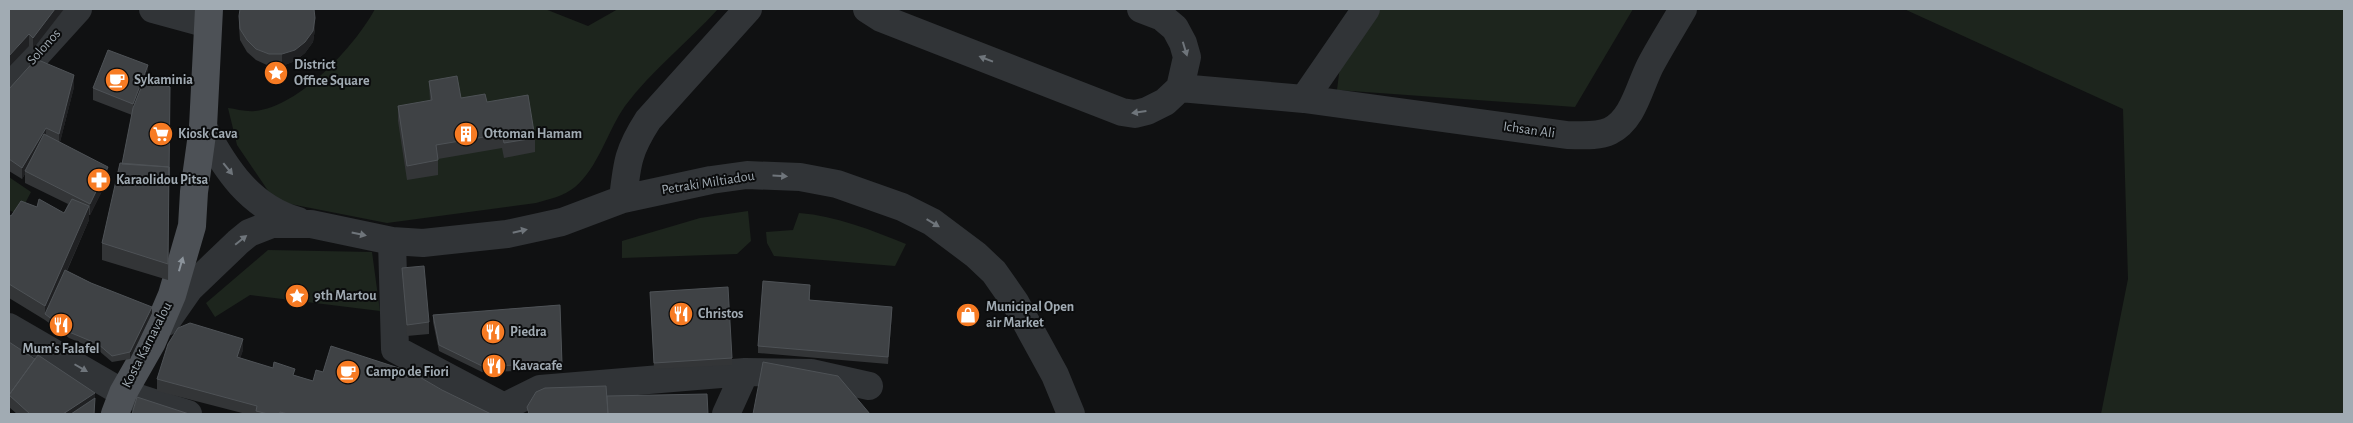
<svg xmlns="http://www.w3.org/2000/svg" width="2353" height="423" font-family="'Alegreya Sans',sans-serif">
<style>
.green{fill:#1d251d}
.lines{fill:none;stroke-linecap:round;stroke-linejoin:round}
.minor{stroke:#313437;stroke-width:28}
.major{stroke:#4d5156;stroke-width:28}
.wall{fill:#333537}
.shaded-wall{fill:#202123}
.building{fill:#3f4245;stroke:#4e5256}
.oneway{fill:#6f757b}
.oneway2{fill:#8c949c}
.labels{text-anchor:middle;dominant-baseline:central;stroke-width:4;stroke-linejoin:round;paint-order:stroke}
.street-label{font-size:14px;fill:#a1abb3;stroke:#0b0c0d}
.poi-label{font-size:14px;font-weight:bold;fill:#a1abb3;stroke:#0b0c0d;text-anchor:start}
</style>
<rect width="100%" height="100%" fill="#101112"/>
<path class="green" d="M375 9H545L588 26 618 9H718C688 42 652 70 625 106 608 130 598 168 575 187 564 196 550 199 536 203L387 223 275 201 237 145 228 108C236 109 246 112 255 111 299 107 355 46 375 9Z
M1376 9H1633L1575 107 1337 90 1341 58Z
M1904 9H2344V414H2101L2128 279 2123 109Z
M9 177 31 192 19 215 9 210Z
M748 211 751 241 737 254 622 258V241L700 218Z
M799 213C837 216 871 230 906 244L895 266 774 256 767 243 766 232 793 230Z
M268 250 372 252 380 311 250 295 215 317 206 303Z"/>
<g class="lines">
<path class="minor" d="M153 9 208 24
M867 9 881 18 1122 112 1135 114 1147 111 1165 102 1180 88 1187 57 1183 43 1175 28 1162 17 1141 9
M9 85 78 9
M1180 88 1304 99 1567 135C1581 135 1597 137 1610 131 1633 120 1639 88 1650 66 1660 47 1672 28 1683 9
M1304 99 1366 9
M203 127C226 170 250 207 298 221
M623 199C627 163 628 151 648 120L748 9
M392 241 395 349 504 407 506 414
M166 322 189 289 238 242 249 233 272 224H311L392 241 423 243 507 234 562 222 623 199 711 180 747 175 800 177 837 184 902 207 932 222 976 255 994 272 1015 302 1055 375 1071 414
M9 327 123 393 188 414
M504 407 540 389 745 372 811 373 869 386
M726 414 745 372"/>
<path class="major" d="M115 414 123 393 152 342 172 295 192 226 194 192 203 127 209 9"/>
</g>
<path class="wall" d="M9 9H64L33 49 29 46Z
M239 16 315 29 313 42 305 53 295 61 282 66H269L256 60 247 52 240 40 239 27Z
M148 77 147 79 169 183 168 280 102 260V243L122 164 132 115 93 100V88Z
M429 81 461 98 487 102 535 138V152L504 158 502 148 438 159V175L407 180 398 121V106L430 101Z
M74 87 60 142 108 179 90 215H89V220L67 271 152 313 130 359 112 362 98 350 69 338 45 320 9 298V215L11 216 37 207 64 213 68 204 25 183V174L22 179 9 171V89Z
M402 268 429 322V334L407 336 402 280Z
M650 292 732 358V365L654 369Z
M810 292V300L892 313 888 364 758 353V346Z
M560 305 562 370 482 372 439 351 433 322V315Z
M9 342 95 405V414H17L9 407Z
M243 350 240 358 313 381 323 372 442 390 491 414H246L157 391V379Z"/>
<path class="shaded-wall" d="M55 9H64L33 49V38Z
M315 18V29L313 42 305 53 295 61 282 66V54Z
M29 34V46L9 67V56Z
M148 65V77L133 115V104Z
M74 75V87L59 146V134Z
M46 128V139L25 171V174L22 179V168Z
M108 167V179L90 215V204Z
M89 206V220L47 315 45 314V306Z
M152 307V313L130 359V352Z
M892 307V313L888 364V357Z
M243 339V350L237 369V357Z
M95 393V414H63Z"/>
<path class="building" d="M9 9H55L33 38 29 34 9 56Z
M240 9H314L315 18 313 31 305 42 295 50 282 54H269L256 49 247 40 240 29 239 16Z
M108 50 148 65 133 104 93 88Z
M36 59 74 75 59 134 46 128 22 168 9 159V89Z
M457 76 461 98 485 94 487 102 528 95 535 138 504 143 502 134 436 145 438 160 407 166 398 106 432 100 429 81Z
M145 78 170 87 169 176V167L122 164 133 108Z
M44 134 108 167 90 204 25 171Z
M120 163 169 167 168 264 102 243Z
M39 199 64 213 72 199 89 206 45 306 9 284V215L11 216 21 201 37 207Z
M424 266 429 322 407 325 402 268Z
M65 270 91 283 152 307 130 352 112 356 98 344 69 332 45 314Z
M763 281 810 285 809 300 892 307 888 357 758 346Z
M728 287 732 358 654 363 650 292Z
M560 305 562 364 482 366 439 345 433 315Z
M190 323 243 339 237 357 273 368 274 362 295 369 293 375 313 381 316 370 323 372 331 346 411 372 442 390 491 414H288L280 412V414H268L256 411 257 406 157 379 168 344 178 328Z
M9 342 35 359 9 395Z
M38 355 95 393 63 414H30L9 395Z
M763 362 838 376 870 414H753Z
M606 386 608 414H529L527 407 536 392 545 388Z
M707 394 708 414H608L607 396Z
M137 397 189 414H132Z
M95 398 94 414H71Z"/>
<defs><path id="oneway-solid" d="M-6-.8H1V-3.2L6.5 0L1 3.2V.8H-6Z" transform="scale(1.25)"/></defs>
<g class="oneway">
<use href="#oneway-solid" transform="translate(1185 49) rotate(73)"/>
<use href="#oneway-solid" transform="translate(986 59) rotate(-159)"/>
<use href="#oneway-solid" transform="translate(1139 112) rotate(172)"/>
<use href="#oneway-solid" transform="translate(228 169) rotate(51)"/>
<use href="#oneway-solid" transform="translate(780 176) rotate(4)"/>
<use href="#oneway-solid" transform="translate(933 223) rotate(31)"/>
<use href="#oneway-solid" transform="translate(520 231) rotate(-13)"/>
<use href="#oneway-solid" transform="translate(359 234) rotate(12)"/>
<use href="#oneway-solid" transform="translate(241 240) rotate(-39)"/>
<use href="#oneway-solid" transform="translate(81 368) rotate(30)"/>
</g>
<use class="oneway2" href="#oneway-solid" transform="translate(181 264) rotate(-74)"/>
<defs>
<g id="sight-disc" transform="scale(1.25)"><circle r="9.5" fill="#f77b23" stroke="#0b0c0d"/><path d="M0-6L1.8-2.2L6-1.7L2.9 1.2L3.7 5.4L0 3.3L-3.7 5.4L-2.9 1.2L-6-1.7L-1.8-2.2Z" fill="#fff"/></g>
<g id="cafe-disc" transform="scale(1.25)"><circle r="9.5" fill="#f77b23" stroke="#0b0c0d"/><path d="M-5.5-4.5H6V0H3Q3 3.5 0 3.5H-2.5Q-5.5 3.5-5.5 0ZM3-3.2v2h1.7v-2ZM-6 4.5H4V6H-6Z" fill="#fff"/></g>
<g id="supermarket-disc" transform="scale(1.25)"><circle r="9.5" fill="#f77b23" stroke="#0b0c0d"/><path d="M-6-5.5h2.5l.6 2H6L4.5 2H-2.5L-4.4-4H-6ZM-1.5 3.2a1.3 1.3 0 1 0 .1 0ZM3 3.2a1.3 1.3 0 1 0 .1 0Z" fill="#fff"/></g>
<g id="building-disc" transform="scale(1.25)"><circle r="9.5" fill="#f77b23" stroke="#0b0c0d"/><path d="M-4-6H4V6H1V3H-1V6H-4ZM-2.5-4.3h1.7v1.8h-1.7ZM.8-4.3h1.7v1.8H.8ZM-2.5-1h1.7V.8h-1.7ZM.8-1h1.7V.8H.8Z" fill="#fff"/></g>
<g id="pharmacy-disc" transform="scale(1.25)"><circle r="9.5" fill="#f77b23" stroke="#0b0c0d"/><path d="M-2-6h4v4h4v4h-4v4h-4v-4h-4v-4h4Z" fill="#fff"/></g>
<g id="restaurant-disc" transform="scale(1.25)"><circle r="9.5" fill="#f77b23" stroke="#0b0c0d"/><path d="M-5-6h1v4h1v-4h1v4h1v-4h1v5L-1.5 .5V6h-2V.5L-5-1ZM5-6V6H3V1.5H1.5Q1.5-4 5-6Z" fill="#fff"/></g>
<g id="shop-disc" transform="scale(1.25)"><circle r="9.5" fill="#f77b23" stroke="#0b0c0d"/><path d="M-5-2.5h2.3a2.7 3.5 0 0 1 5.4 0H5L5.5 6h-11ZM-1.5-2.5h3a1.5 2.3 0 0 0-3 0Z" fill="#fff"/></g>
</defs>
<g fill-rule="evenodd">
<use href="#sight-disc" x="276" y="73"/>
<use href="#cafe-disc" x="117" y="80"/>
<use href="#supermarket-disc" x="161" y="134"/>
<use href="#building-disc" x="466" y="134"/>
<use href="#pharmacy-disc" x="99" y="180"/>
<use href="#sight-disc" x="297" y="296"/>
<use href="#restaurant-disc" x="681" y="314"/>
<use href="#shop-disc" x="968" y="315"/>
<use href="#restaurant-disc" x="61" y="325"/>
<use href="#restaurant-disc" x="493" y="332"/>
<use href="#restaurant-disc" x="494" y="366"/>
<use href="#cafe-disc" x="348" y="372"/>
</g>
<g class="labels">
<g class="street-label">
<text transform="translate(44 47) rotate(-48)">Solonos</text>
<text transform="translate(1529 130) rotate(8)">Ichsan Ali</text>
<text transform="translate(708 183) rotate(-9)">Petraki Miltiadou</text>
<text transform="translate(147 345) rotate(-63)">Kosta Karnavalou</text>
</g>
<g class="poi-label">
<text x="294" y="65">District<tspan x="294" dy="16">Office Square</tspan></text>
<text x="134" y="80">Sykaminia</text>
<text x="178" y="134">Kiosk Cava</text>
<text x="484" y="134">Ottoman Hamam</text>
<text x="116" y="180">Karaolidou Pitsa</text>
<text x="314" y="296">9th Martou</text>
<text x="986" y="307">Municipal Open<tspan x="986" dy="16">air Market</tspan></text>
<text x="698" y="314">Christos</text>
<text x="510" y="332">Piedra</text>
<text x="61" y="349" text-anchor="middle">Mum's Falafel</text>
<text x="512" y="366">Kavacafe</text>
<text x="366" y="372">Campo de Fiori</text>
</g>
</g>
<rect width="2353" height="423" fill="none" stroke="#a1abb3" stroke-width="20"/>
</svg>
